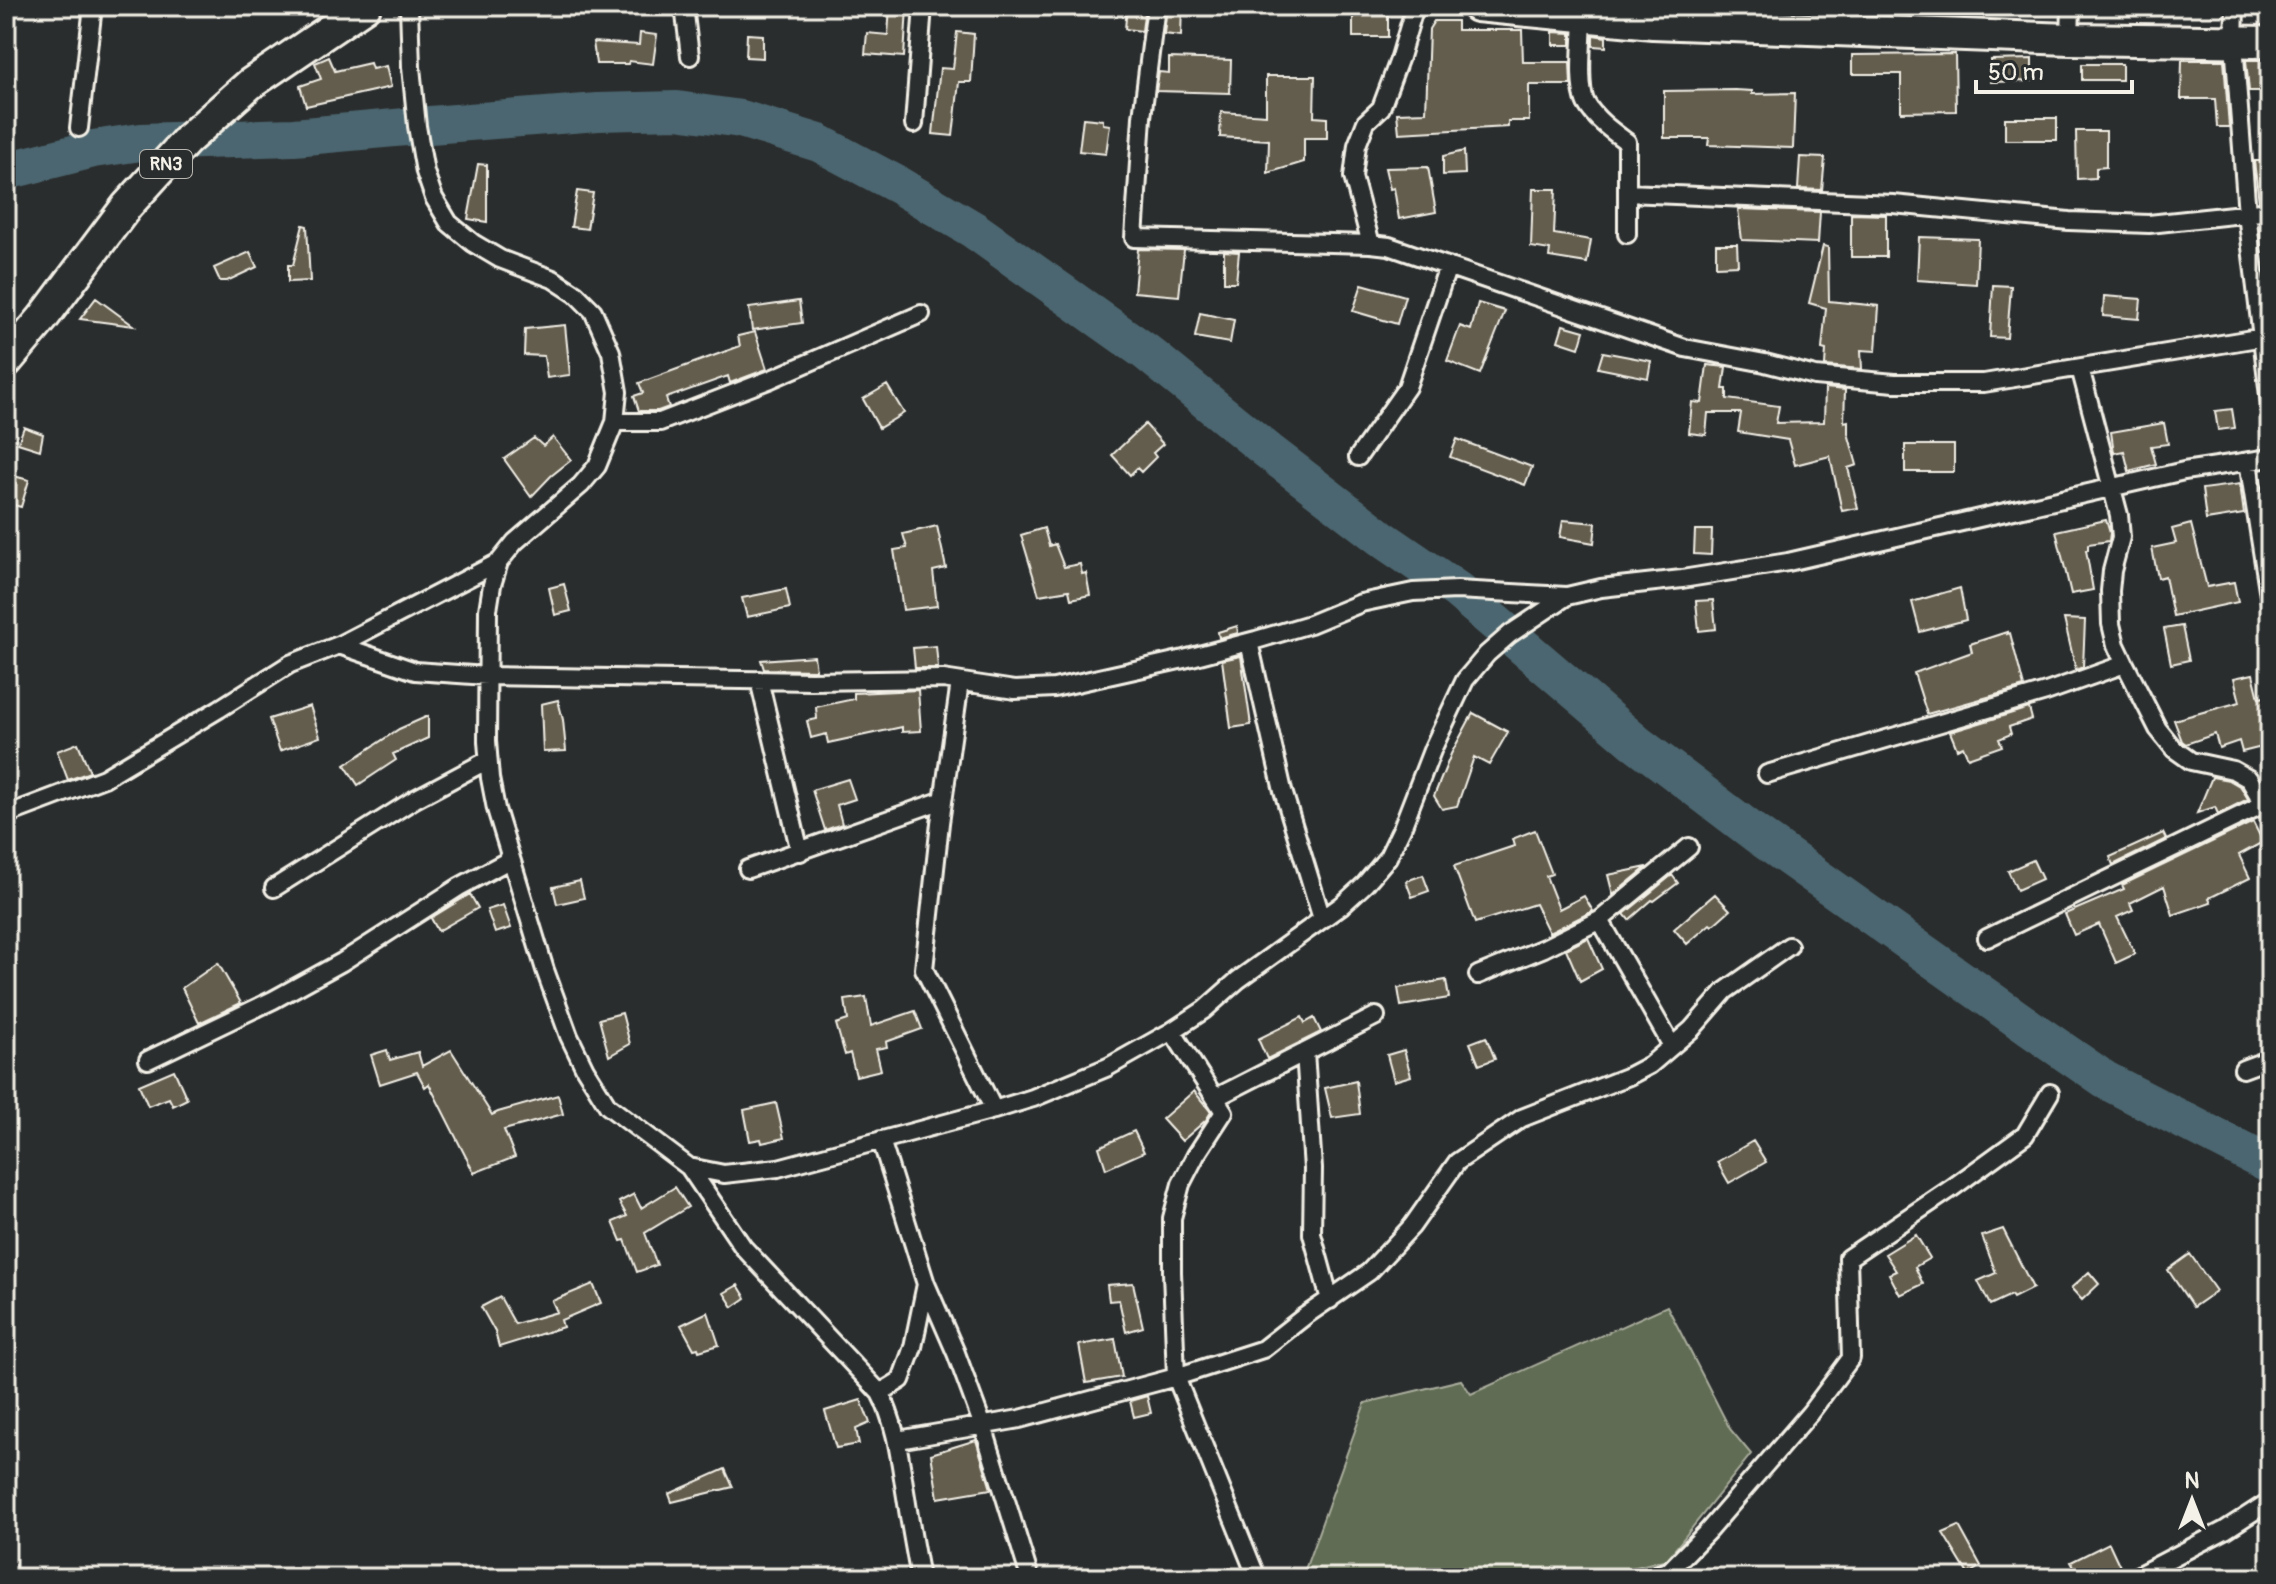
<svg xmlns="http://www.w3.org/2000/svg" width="2276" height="1584" font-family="Pangolin,sans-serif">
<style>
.green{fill:#616c53;stroke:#aaae9e;stroke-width:2}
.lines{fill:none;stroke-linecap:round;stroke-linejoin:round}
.river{stroke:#4b666f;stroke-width:38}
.building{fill:#645d4d;stroke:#f4f1e8;stroke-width:2}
.street-casing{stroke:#f4f1e8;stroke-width:22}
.highway-casing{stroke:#f4f1e8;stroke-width:36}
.street{stroke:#2a2d2e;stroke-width:16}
.highway{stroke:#2a2d2e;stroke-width:30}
.labels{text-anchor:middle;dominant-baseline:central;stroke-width:7;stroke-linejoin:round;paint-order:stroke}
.shield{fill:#2a2d2e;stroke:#b7b6b0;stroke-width:2}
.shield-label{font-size:18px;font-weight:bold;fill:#f4f1e8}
</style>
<rect width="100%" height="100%" fill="#2a2d2e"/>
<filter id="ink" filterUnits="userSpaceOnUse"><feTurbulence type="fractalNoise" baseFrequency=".0125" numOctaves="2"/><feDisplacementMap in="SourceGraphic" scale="16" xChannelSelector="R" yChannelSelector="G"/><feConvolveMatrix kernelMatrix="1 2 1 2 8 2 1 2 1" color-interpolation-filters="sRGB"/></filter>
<g filter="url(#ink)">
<path class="green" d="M1667 1306 1730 1429 1751 1454 1667 1559 1594 1578H1302L1365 1403 1461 1380 1471 1394Z"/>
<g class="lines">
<path class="river" d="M6 171 93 149 141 142 294 137 417 126 598 112 677 110 741 119 819 143 898 185 974 230 1146 352 1268 451 1384 540 1457 590 1635 742 1756 834 2037 1033 2105 1080 2270 1165"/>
</g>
<path class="building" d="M890 6 907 7 904 57 865 54 867 33 888 35Z
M1127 6 1145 7 1142 31 1125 29Z
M1167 6H1182L1181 36 1164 34Z
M1353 14H1388V37H1353Z
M1434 21H1457V30H1522L1523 62H1570L1571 85H1529V121H1508V127L1399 133 1397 113 1426 112 1429 29Z
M957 32 974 34 971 82H959L953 136 933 134 940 68 953 69Z
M1553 32 1571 33V45H1553Z
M640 33 657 35 653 64 629 61 628 64H596L593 42 639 45Z
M747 34 763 35V58L746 57Z
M1593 35 1606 37V47L1593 46Z
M1955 54 1956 111 1901 112V74H1852V55Z
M329 57 335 71 370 63 372 69 386 66 391 87 306 106 300 86 321 79 315 63Z
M1169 58 1231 60 1230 93 1156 91 1159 72 1169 73Z
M2032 59V81L1991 82V60Z
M2182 60H2224L2229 127H2217L2215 99H2181Z
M2246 60H2270V85H2260V91H2249Z
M2082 64H2122V80H2082Z
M1266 76H1315L1314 117 1327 118V138H1304V162L1268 173 1269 140 1220 137 1221 112 1266 115Z
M1735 90 1752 91V94L1795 93 1793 148 1708 145 1709 138H1664V91Z
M1083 118 1103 120V124L1110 125 1106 154 1079 151Z
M2005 118H2057V140H2005Z
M2076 131H2106V167L2096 168V178L2077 179Z
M1464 151 1465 174 1443 175V156Z
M1800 157 1825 158 1822 190 1798 189Z
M2254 161H2270V200L2259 201Z
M478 164 487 165V222L468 219Z
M1428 167 1436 212 1399 219 1394 188 1390 189 1385 168Z
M1533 189H1556L1554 234 1591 240 1587 263 1549 257 1550 250 1531 247Z
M577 191 593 193 587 229 571 227Z
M1738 209 1820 212 1818 243 1742 240Z
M1851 214 1886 215V257H1851Z
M303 225 307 226 310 281 288 282V265H293Z
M1919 237 1978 239 1976 284 1917 280Z
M1716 244H1737L1738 265 1716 266Z
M1823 246 1828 247 1829 301 1879 306 1876 351 1861 350 1862 369 1825 366 1826 350 1822 349 1826 308 1809 303Z
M1138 249 1184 250 1179 296 1134 292Z
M1224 251 1239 252 1236 282H1224Z
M250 252 257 267 227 281H220L214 268Z
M1362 284 1405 296 1397 324 1353 311Z
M1993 285 2011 286 2007 338 1990 337Z
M2104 296 2141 299 2139 319 2103 316Z
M96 298 134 326 80 319Z
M799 301 802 323 752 330 749 308Z
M1478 303 1505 311 1480 374 1447 361 1460 326 1471 330Z
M1200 313 1234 320 1230 343 1195 337Z
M565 325 570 375 547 378 544 356 524 355 525 329Z
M1563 325 1584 331 1579 348 1558 341Z
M755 332 767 369 730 383 728 376 666 398 669 407 658 411H639L634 396 643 393 639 383 740 346 738 336Z
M1603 352 1651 361 1648 378 1598 368Z
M1707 365 1726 367 1723 389H1727V399L1779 406 1776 423 1824 422 1825 388 1845 390 1844 422 1848 421V433L1857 465 1848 468 1858 508 1842 511 1830 456 1795 465 1788 440 1738 432 1741 413H1708L1706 435 1689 433 1692 402 1702 403Z
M887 385 904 413 879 428 863 399Z
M2232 409 2235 428 2218 430 2215 411Z
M2164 423 2168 444 2151 446 2156 464 2129 471 2124 451 2114 453 2111 432Z
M1145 424 1163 444 1153 453 1156 457 1141 472 1137 468 1130 475 1112 455Z
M24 427 43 434 40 450 18 443Z
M553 437 571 460 551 476 531 497 504 459 534 438 543 446Z
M1457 439 1532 467 1525 485 1450 457Z
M1905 445H1954V472H1905Z
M6 474 29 480 21 507 6 503Z
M2240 484 2244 514 2206 520 2202 489Z
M1563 520 1596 523 1594 543 1560 537Z
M2106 520 2110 533 2109 541 2088 544V550H2086L2093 590 2071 594 2056 531Z
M2191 524 2207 587 2234 582 2238 602 2173 616 2165 576 2158 578 2152 548 2176 543 2172 529Z
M937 526 946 568 933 571 937 606 903 610 894 550 907 548 903 534Z
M1044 528 1049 546 1055 544 1064 567 1080 564 1082 574 1086 573 1090 595 1071 599 1069 590 1039 595 1021 535Z
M1695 530H1712L1711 555 1694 554Z
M564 584 571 611 555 615 549 588Z
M1960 588 1966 620 1920 632 1912 602Z
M786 589 790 608 747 617 742 598Z
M1713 600 1716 629 1699 631 1696 601Z
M2064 619 2085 620 2083 667 2076 670Z
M1237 626 1238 633 1219 638 1218 632Z
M2182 626 2189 660 2171 664 2164 629Z
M2007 632V634L2010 633 2024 687 1927 714 1914 673 1972 652 1970 644Z
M936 646 938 668H915L913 648Z
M814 656 816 670H814L764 669 761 660Z
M1241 656 1251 725 1231 728 1222 660Z
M2253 674 2259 698 2270 696V745L2242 752 2239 741 2219 748 2215 734 2186 744 2182 741 2174 720 2240 702 2234 678Z
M918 690 921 731 902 732V727L828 743 826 734 811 738 807 721 817 719 816 707 854 699V693Z
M558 700 563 720 566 751 543 752 541 704Z
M310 706 320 737 280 751 269 719Z
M2029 708 2032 719 2009 727 2011 734 1999 739 2002 746 1968 758 1963 746 1957 749 1950 732Z
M1473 713 1508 732 1489 765 1474 757 1457 806 1442 809 1434 796 1451 754Z
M428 716V738L393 754 396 760 358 785 345 765 399 729Z
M78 743 90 772 68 780 57 751Z
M2212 777 2229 780 2241 787 2248 799 2218 814 2215 807 2197 813Z
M848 779 855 799 837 805 842 824 825 830 812 790Z
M2253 822 2263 842 2239 855 2250 878 2209 898 2211 902 2173 915 2164 886 2130 903 2133 910 2117 917 2135 954 2116 963 2099 924 2074 935 2065 914 2124 889 2122 885Z
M1535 830 1552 874 1546 876 1559 909 1584 896 1593 911 1549 933 1535 904 1475 923 1454 866 1514 846 1512 839Z
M2163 833 2166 839 2113 865 2110 857Z
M2033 860 2042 879 2017 890 2008 871Z
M1647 867 1613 895 1608 875Z
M1423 875 1429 891 1412 897 1406 881Z
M1672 875 1678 883 1654 901 1652 900 1629 920 1624 914Z
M580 881 584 898 557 904 553 887Z
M470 894 478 908 438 931 431 918Z
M1715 894 1730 910 1712 926 1710 924 1687 944 1674 929Z
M503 905 511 928 495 933 487 910Z
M1588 938 1602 969 1580 981 1566 949Z
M218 963 241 1003 199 1023 182 988Z
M1446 980 1449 998 1401 1006 1398 988Z
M866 997 871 1026 915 1011 922 1029 886 1042 887 1047 876 1049 881 1070 856 1076 850 1053 845 1055 836 1024 848 1020 845 1000Z
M622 1013 630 1044 609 1056 599 1019Z
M1302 1017 1305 1023 1314 1018 1321 1032 1267 1059 1258 1039Z
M1486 1037 1495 1059 1479 1065 1470 1043Z
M387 1050 390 1060 418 1052 422 1066 451 1050 492 1115 498 1112 558 1095 563 1114 504 1130 515 1157 474 1173 429 1084 425 1087 417 1072 380 1084 371 1055Z
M1404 1050 1411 1076 1394 1081 1387 1055Z
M174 1070 187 1099 173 1106 169 1098 148 1106 139 1085Z
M1356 1081 1360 1114 1332 1118 1325 1088Z
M1194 1091 1211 1112 1206 1120 1182 1141 1162 1119Z
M776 1103 784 1138 762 1143 761 1139 750 1141 744 1110Z
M1134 1131 1144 1152 1106 1169 1099 1147Z
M1753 1141 1766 1162 1729 1183 1717 1162Z
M675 1187 688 1207 645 1233 657 1265 637 1272 625 1240 621 1241 613 1222 627 1216 619 1202 634 1194 641 1208Z
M2003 1229 2033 1288 2013 1298 2011 1295 1990 1305 1978 1281 1996 1273 1982 1236Z
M1916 1235 1930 1258 1915 1267 1923 1284 1900 1295 1889 1274 1896 1271 1885 1254Z
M2190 1254 2216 1291 2193 1307 2168 1270Z
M2089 1272 2099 1284 2082 1300 2071 1288Z
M1133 1283 1143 1327 1126 1332 1119 1300 1109 1301 1107 1285Z
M593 1284 601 1303 561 1320 563 1327 499 1347 495 1332 481 1307 500 1297 515 1324 557 1312 552 1301Z
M738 1285 746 1298 733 1307 724 1293Z
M708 1312 719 1345 699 1351 698 1348 694 1349 681 1325Z
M1115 1339 1122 1377 1086 1383 1079 1345Z
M1147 1396 1151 1413 1134 1417 1130 1401Z
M861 1400 870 1423 856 1429 859 1444 836 1448 825 1411Z
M976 1440 991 1489 938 1498 931 1454Z
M725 1469 733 1487 672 1502 669 1494Z
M1959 1526 1981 1566 1968 1574 1943 1533Z
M2109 1543 2123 1573 2122 1578H2080L2071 1562Z"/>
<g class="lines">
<g class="street-casing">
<path id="street" d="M409 6 411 67 417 126 425 172 434 198 449 223 473 243 500 259 553 279 576 294 593 311 611 352 618 392 615 422 597 466 581 485 515 542 499 562 492 585 488 610 487 741 490 778 496 809 545 970 569 1036 585 1069 608 1106 689 1167 743 1247 880 1393C897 1425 900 1461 906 1497 910 1524 915 1551 920 1578
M684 6 690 56
M1156 6 1142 117 1134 238 1371 244 1389 246 1685 348 1765 363 1815 376 1895 383H1984L2270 336
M2235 6 2234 43 2247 214 2270 404
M1583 16C1583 37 1577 86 1586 103 1595 119 1612 131 1627 142V234
M2070 39 2071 6
M914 124 923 6
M79 128 93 6
M1627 193 1893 204 2069 221 2149 224 2270 211
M1371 244 1353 177 1357 145 1366 122 1381 108 1400 57 1415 6
M2080 368 2119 515 2121 537 2112 571 2110 591 2111 624 2116 645 2125 664 2158 729 2174 749 2191 761 2233 770 2249 779 2263 803
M615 422H660L771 379 921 314
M1358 457 1407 387 1448 266
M2248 461 2270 602
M1249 642 1283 791 1322 919
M339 645 415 671 487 676 811 681 943 679 1015 690 1054 688 1184 659 1256 640 1310 624 1361 603 1413 592 1457 590 1567 596
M759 680 800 852
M960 682 940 823 924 969 994 1110
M1767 774 2046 692 2125 664
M6 815 104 778 219 709 290 664 339 645 499 562
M748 869 943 800
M274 888 415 799 488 760
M1600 920 1689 847
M1987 938 2270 801
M1478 975 1544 948 1600 920 1672 1046
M1172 1031 1224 1112 1196 1155 1181 1184 1172 1218V1272L1176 1377 1257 1578
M1305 1052 1313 1169 1312 1234 1330 1300
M148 1060 273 1000 342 962 459 887 511 859
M2243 1069 2270 1059
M1215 1098 1376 1016
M881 1140 926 1284 956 1353 983 1426 1030 1578
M689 1167 724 1174 778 1168 994 1110 1033 1098 1108 1067 1172 1031 1204 1010 1238 980 1342 905 1365 884 1388 857 1402 828 1433 748 1465 680 1487 654 1510 634 1567 596 1601 588 1682 579 1788 562 2184 471 2270 458
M880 1393 901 1380 913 1347 926 1284
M898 1440 1020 1419 1176 1377 1263 1349 1305 1316 1369 1272 1412 1226 1457 1162 1522 1118 1629 1076 1650 1065 1692 1029 1725 991 1789 946
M1647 1578 1670 1570 1708 1531 1810 1413 1851 1358 1848 1258 1952 1188 2025 1135 2050 1093
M2133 1578 2225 1530 2270 1501"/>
</g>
<g class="highway-casing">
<path id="highway" d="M1477 6 1653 23 2070 39 2270 42
M6 362 43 318 127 206 187 140 250 84 365 6"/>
</g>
<use href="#street" class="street"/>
<use href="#highway" class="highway"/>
</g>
</g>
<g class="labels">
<rect class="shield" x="140" y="150" width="52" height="28" rx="6"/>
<g class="shield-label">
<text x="166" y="164">RN3</text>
</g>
</g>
<rect width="2276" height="1584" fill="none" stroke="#2a2d2e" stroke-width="32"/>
<rect x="16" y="16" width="2244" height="1552" fill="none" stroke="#f4f1e8" stroke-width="3" filter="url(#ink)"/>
<g transform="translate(2192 1500)" stroke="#2a2d2e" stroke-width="6" paint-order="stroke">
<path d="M0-6L14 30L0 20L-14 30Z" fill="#f4f1e8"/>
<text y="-12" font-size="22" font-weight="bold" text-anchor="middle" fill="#f4f1e8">N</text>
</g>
<path d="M1976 80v12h156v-12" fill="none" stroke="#f4f1e8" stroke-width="4"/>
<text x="1988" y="80" font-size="24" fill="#f4f1e8" stroke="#2a2d2e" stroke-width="6" paint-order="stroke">50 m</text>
</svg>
